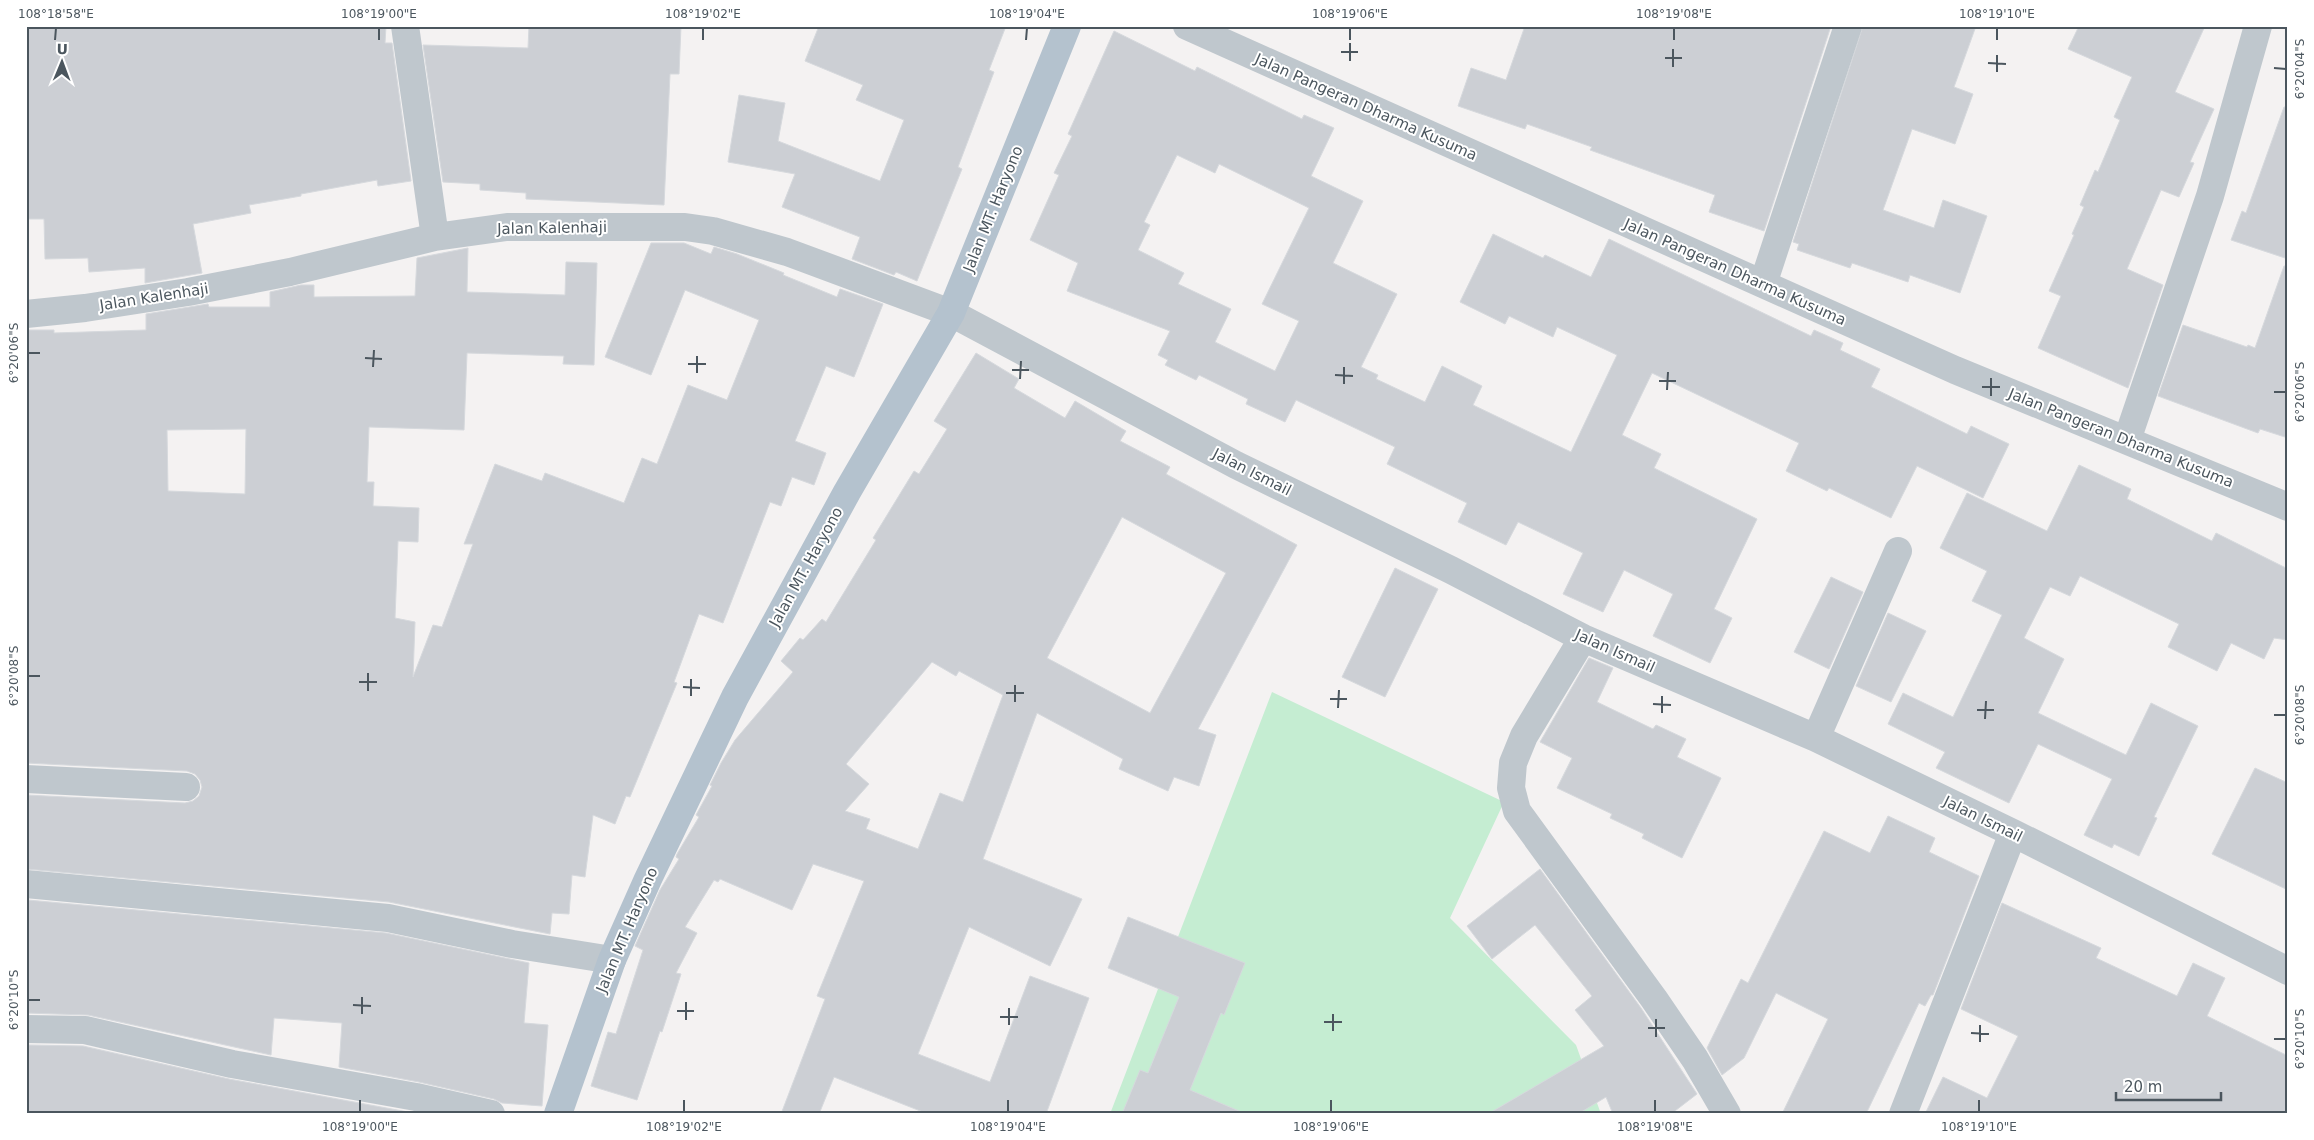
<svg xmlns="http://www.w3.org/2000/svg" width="2314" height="1140" font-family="'DejaVu Sans',sans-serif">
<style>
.green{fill:#c5edd2}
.building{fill:#cccfd4;stroke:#d6d9dd;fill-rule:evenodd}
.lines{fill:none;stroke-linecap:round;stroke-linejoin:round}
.street{stroke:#bfc7cd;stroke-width:28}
.primary{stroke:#b4c2ce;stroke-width:28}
.ticks{fill:none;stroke:#4b565e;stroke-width:2}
.labels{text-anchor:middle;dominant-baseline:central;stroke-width:4;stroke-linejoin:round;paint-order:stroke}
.street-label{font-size:15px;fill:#4b565e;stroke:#fff}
.neatline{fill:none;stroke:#4b565e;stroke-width:2}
.ticks-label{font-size:12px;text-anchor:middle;fill:#4b565e}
</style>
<rect width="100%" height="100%" fill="#f4f2f2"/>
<path class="green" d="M1272 692 1504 802 1450 918 1576 1045 1601 1114H1110Z"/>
<path class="building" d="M26 26H386L385 43H392L411 181 378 186 377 180 301 194V196L249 205 251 213 193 224 202 273 145 283V268L89 272 88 258 45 259 44 219H26Z
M529 26H681L679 74H670L664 205 526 199V193L480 190V184L443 182 423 45 528 48Z
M819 26H1006L989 70 994 72 958 167 962 169 917 281 896 272 894 275 852 259 860 237 782 207 795 174 728 162 739 95 785 103 778 141 880 181 904 120 856 100 863 85 805 61Z
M1525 26H1831L1764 231 1709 212 1715 195 1590 150 1592 147 1527 124 1525 129 1458 106 1471 68 1506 80Z
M1863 26H1976L1954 87 1973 94 1955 144 1912 129 1883 210 1934 228 1943 200 1987 216 1960 293 1910 275 1908 282 1852 263 1850 268 1797 250 1799 244 1793 242Z
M2079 26H2205L2175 92 2214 109 2190 162 2194 163 2179 197 2161 190 2127 269 2163 285 2128 388 2038 348 2061 296 2049 291 2074 235 2072 234 2084 207 2080 205 2095 170 2098 172 2120 120 2114 117 2132 77 2068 49Z
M1114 31 1195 71 1197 67 1302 119 1304 115 1334 128 1311 176 1363 201 1333 263 1397 294 1361 367 1378 375 1376 379 1425 402 1442 366 1482 386 1473 405 1571 452 1617 355 1557 327 1553 337 1509 316 1505 324 1460 302 1493 234 1543 258 1545 255 1591 277 1609 239 1811 336 1814 330 1843 343 1840 350 1880 369 1871 387 1967 434 1971 426 2009 444 1983 498 1917 466 1891 518 1829 488 1827 491 1786 471 1799 443 1652 373 1622 435 1661 454 1654 468 1757 519 1714 609 1732 618 1710 663 1653 636 1673 594 1624 570 1603 612 1563 594 1583 553 1518 522 1506 545 1458 522 1467 503 1387 464 1395 447 1296 400 1285 422 1246 404 1248 399 1199 375 1196 380 1165 365 1168 360 1158 355 1170 331 1067 291 1078 263 1030 240 1059 175 1054 173 1072 136 1068 134ZM1177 155 1215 173 1219 164 1309 208 1262 304 1299 321 1275 371 1215 342 1231 309 1178 284 1184 273 1138 250 1150 225 1144 222Z
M2284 107H2288V259L2231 240 2242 211 2246 213Z
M651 243H684L711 254 714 247 737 254 784 273 783 275 837 297 840 289 883 304 854 377 826 366 795 441 826 453 814 485 792 477 781 506 770 502 723 623 699 614 674 682 677 683 630 797 626 796 615 824 593 815 585 877 572 875 569 914 552 913 550 934 389 902 26 869V795L185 803 193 801 199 796 202 787 200 780 195 774 187 771 26 763V330H54V333L146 330V314L208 304 209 307H270V292L301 285H314V297L415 296 417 258 468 248 467 292 565 295 566 262 597 263 594 365 563 364 564 356 467 353 464 430 369 427 367 482H374L373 506 419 508 418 542 398 541 395 618 415 622 413 677 433 625 442 627 473 544H464L495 464 542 481 545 473 624 503 642 458 657 464 688 385 727 400 759 320 685 290 651 375 605 357ZM246 429 245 494 168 491 167 430Z
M2284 266H2288V438L2260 429 2258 433 2158 396 2183 325 2247 347 2248 345 2255 348Z
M976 353 1019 379 1014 388 1065 418 1075 401 1126 431 1120 441 1170 467 1166 474 1297 545 1198 729 1216 735 1199 786 1174 777 1168 791 1119 769 1123 759 1037 713 983 859 1082 899 1050 966 969 927 918 1054 990 1082 1030 976 1089 998 1046 1114H928L834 1077 819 1114H781L825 999 817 996 864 881 813 864 792 910 720 879 718 882 714 880 685 927 697 933 676 973 681 974 662 1032 660 1031 637 1100 591 1086 608 1032 616 1034 643 950 635 946 660 890 679 859 676 857 677 854 699 817 696 815 712 786 710 785 721 763 735 740 793 672 781 661 800 638 803 640 822 619 826 622 876 540 873 538 914 471 919 474 947 429 934 421ZM1122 517 1226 573 1150 713 1047 658ZM932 662 956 676 959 671 1003 695 963 802 940 793 918 849 866 829 870 819 845 811 869 784 846 764Z
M2079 465 2131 489 2127 499 2212 541 2216 533 2288 569V640L2274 638 2264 659 2231 643 2217 671 2168 647 2179 624 2080 576 2070 596 2050 587 2024 638 2064 659 2038 713 2126 755 2151 703 2198 726 2154 817 2157 818 2139 856 2114 844 2112 848 2084 835 2112 779 2038 744 2009 803 1936 768 1945 752 1888 724 1903 693 1953 717 2002 615 1972 601 1987 571 1940 548 1967 493 2047 531Z
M1395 568 1438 589 1385 697 1342 677Z
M1831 577 1863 592 1829 669 1794 652Z
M1888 613 1926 631 1891 702 1856 686Z
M1589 658 1613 668 1597 702 1653 729 1656 725 1686 739 1677 757 1721 778 1682 858 1642 838 1644 834 1610 818 1612 814 1557 788 1572 758 1540 742Z
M2255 768 2288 783V890L2212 854Z
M1888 816 1935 838 1929 852 1979 876 1933 995H1931L1925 1006 1919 1003 1866 1114H1782L1828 1019 1776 993 1744 1058 1722 1075 1707 1048 1741 979 1748 983 1824 831 1870 853Z
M1540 869 1641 1008 1697 1094 1671 1114H1613L1606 1097 1578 1114H1488L1604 1046 1575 1010 1592 996 1535 925 1492 959 1467 926Z
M28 900 386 933 529 963 524 1023 548 1025 542 1106 502 1103 494 1099 419 1082 339 1067 342 1023 274 1018 271 1055 88 1015 26 1013Z
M2002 903 2101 948 2096 958 2177 996 2193 963 2225 978 2207 1016 2288 1056V1114H1925L1943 1077 1987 1098 2018 1036 1961 1009Z
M1128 917 1245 963 1224 1015 1221 1013 1190 1090 1246 1114H1122L1140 1070 1148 1073 1179 997 1108 968Z
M26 1045 83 1046 229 1079 419 1114H26Z"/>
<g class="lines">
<path class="street" d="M405 26 435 237
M1187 26 1955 370 2288 507
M1763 284 1848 26
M26 314 85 308 188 292 290 272 435 237 507 227H685L713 231 787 252 951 313 1236 465 1451 570 1583 638 1816 738 2013 833 2288 971
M2127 440 2210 196 2258 26
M1583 638 1524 736 1513 763 1511 788 1517 811 1654 999 1695 1059 1727 1114
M1816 738 1898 551
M26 779 186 787
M26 884 388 918 512 944 612 960
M26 1029 85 1030 232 1064 416 1097 491 1114
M1903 1114 2013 833"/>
<path class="primary" d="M558 1114 612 960 648 879 735 697 847 492 951 313 1067 26"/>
</g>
<path class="ticks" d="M55 40 56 28M379 40V28M703 40V28M1026 40 1027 28M1350 40V28M1674 40V28M1997 40V28M1341 52H1358M1665 58H1682M1350 61V43M1988 63 2006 64M1673 67V49M2274 68 2286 69M1997 72V55M28 353H40M365 358 382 359M688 364H706M373 367 374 350M1012 370H1029M697 373V356M1335 375 1353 376M1020 379 1021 361M1659 381H1676M1344 384V367M1982 387H2000M1667 390 1668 372M2274 392H2286M1991 396V378M28 676H40M359 682H377M683 687 700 688M368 691V673M1006 693H1024M691 696V679M1330 699H1347M1015 702V685M1653 704 1671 705M1338 708 1339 690M1977 710H1994M1662 713V696M2274 715H2286M1985 719 1986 701M28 1000H40M353 1005 371 1006M677 1011H694M362 1014V997M1000 1017H1018M686 1020V1002M1324 1022H1342M1009 1025V1008M1648 1028H1665M1333 1031V1014M1971 1033 1989 1034M1656 1037V1019M2274 1039H2286M1980 1042V1025M360 1112V1100M684 1112V1100M1008 1112V1100M1331 1112V1100M1655 1112V1100M1979 1112V1100"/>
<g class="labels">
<g class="street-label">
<text transform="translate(1366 107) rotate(24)">Jalan Pangeran Dharma Kusuma</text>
<text transform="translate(993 209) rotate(-68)">Jalan MT. Haryono</text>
<text transform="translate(552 228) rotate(-1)">Jalan Kalenhaji</text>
<text transform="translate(1735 272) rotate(24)">Jalan Pangeran Dharma Kusuma</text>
<text transform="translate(154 297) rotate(-9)">Jalan Kalenhaji</text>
<text transform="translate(2121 438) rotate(22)">Jalan Pangeran Dharma Kusuma</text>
<text transform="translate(1252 472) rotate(27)">Jalan Ismail</text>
<text transform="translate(806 567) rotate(-61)">Jalan MT. Haryono</text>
<text transform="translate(1615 651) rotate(24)">Jalan Ismail</text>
<text transform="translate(1983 819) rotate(26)">Jalan Ismail</text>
<text transform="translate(627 930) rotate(-67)">Jalan MT. Haryono</text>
</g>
</g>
<rect width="2314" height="1140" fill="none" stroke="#ffffff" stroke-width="55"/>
<g transform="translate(62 62) rotate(1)" stroke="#ffffff" stroke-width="4" paint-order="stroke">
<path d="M0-4L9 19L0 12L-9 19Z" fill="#4b565e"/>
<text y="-8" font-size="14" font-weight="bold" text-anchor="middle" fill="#4b565e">U</text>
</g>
<path d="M2116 1092v8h105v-8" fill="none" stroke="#4b565e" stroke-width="2.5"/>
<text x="2124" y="1092" font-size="15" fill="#4b565e" stroke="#ffffff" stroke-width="4" paint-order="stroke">20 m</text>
<rect x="28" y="28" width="2258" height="1084" class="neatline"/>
<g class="ticks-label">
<text x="56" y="18">108°18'58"E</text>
<text x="379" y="18">108°19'00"E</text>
<text x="703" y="18">108°19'02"E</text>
<text x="1027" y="18">108°19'04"E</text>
<text x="1350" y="18">108°19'06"E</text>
<text x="1674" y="18">108°19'08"E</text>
<text x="1997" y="18">108°19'10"E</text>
<text transform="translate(2300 69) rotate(-90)" y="4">6°20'04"S</text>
<text transform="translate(14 353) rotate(-90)" y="4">6°20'06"S</text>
<text transform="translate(2300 392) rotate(-90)" y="4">6°20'06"S</text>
<text transform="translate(14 676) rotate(-90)" y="4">6°20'08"S</text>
<text transform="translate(2300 715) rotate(-90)" y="4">6°20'08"S</text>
<text transform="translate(14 1000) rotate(-90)" y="4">6°20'10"S</text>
<text transform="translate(2300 1039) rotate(-90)" y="4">6°20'10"S</text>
<text x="360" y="1131">108°19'00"E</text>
<text x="684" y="1131">108°19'02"E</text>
<text x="1008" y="1131">108°19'04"E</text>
<text x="1331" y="1131">108°19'06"E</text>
<text x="1655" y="1131">108°19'08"E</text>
<text x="1979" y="1131">108°19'10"E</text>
</g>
</svg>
